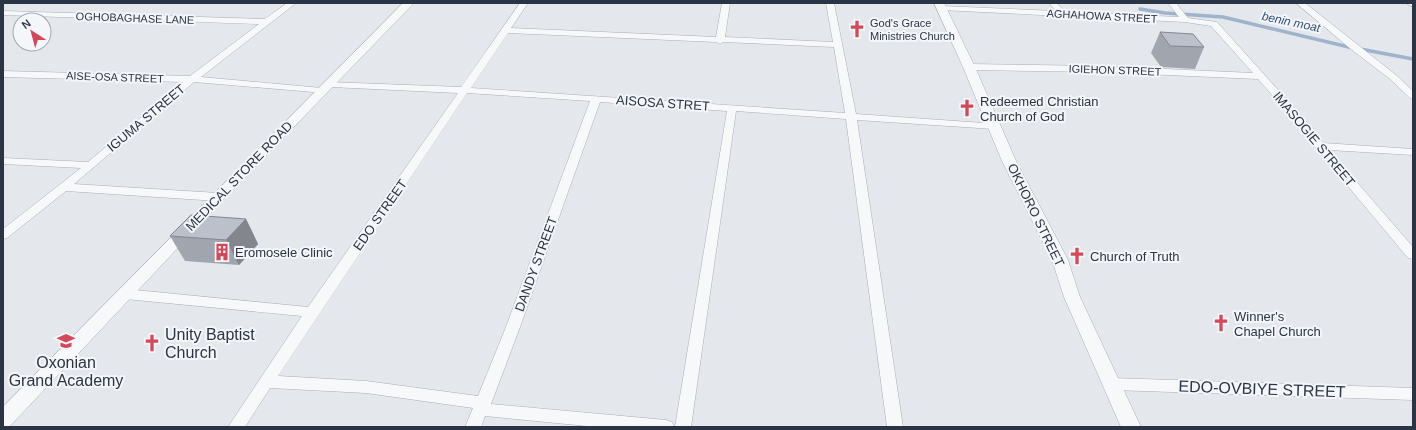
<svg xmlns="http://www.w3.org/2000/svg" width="1416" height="430" font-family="Arial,sans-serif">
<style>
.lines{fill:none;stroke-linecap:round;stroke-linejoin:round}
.stream{stroke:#9fb4cc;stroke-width:3.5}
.minor-casing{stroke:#a9aeb7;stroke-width:1}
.tertiary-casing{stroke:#a9aeb7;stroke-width:1}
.minor{fill:#f7f8fa;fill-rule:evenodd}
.tertiary{fill:#f7f8fa;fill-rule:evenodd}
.wall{fill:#a1a5ae}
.shaded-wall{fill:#83868d}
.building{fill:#bbc0ca;stroke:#83868d}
.labels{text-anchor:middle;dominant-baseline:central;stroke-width:4;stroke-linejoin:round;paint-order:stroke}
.far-street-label{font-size:11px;fill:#2b3445;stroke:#f4f6f9}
.far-poi-label{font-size:11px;fill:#2b3445;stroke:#f4f6f9;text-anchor:start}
.far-water-label{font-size:12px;font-style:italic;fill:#34527a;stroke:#f4f6f9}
.poi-label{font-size:13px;fill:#2b3445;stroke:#f4f6f9;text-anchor:start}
.street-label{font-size:13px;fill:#2b3445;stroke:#f4f6f9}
.near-poi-label{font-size:16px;fill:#2b3445;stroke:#f4f6f9;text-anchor:start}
.near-street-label{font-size:16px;fill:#2b3445;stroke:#f4f6f9}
</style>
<rect width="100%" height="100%" fill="#e4e7ec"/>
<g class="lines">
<path class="stream" d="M1140 9 1165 13 1223 17 1353 48
M1360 49 1413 59"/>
<g class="minor-casing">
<path id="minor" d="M287 3H296L201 77 322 88 325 89 327 91 325 93 194 82 74 184 218 193 222 194 224 197 222 200 218 201 66 191 7 238 3 239V229L81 168 3 164V158L88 162 183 82 3 77V71L190 76 259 24 3 15V11L265 19Z
M520 3H528L511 28 716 37 722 3H730L725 37 833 42 826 3H834L856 114 998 124 999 126 994 129 857 120 903 427H887L846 119 736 111 691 427H675L727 111 600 102 520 327 491 404 666 420 672 422 674 427H597L485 416 481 427H465L473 408 366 393 270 388 245 427H228L302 316 125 299 120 297 118 294 120 291 125 289 308 307 458 93 331 87 326 84 328 82 461 87ZM508 33 716 42 720 44 723 42 834 47 845 113 471 88ZM467 93 590 101 506 327 478 396 366 381 278 376Z
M1049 3H1057L1065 12 1179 17 1168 3H1176L1188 18 1217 22 1315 131 1323 143 1413 149V155L1329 150 1413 247V259L1408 258 1316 148 1307 135 1258 79 1099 72 969 70 964 67 969 64 1099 66 1253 73 1211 26 1185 22 941 10 937 8 941 6 1056 11Z
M1296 3H1305L1396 75 1413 91V99L1410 98 1390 79 1352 50Z
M1406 3H1413V7Z
M1112 378 1413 388V400L1112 390 1107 388 1104 384 1107 380Z"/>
</g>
<g class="tertiary-casing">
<path id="tertiary" d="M403 3H414L223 200 10 426 3 427V407Z
M934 3H944L975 67 1016 161 1068 260 1080 297 1141 427H1121L1064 297 1052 260 1002 161 963 67Z"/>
</g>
<use href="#minor" class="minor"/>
<use href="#tertiary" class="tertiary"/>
</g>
<path class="wall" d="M1160 32 1204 47 1195 69 1161 67 1151 53Z
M246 219 258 244 239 265 185 261 170 236Z"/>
<path class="shaded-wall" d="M246 219 258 244 239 265 226 240Z"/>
<path class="building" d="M1160 32 1193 34 1204 47 1170 46Z
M191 215 246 219 226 240 170 236Z"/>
<defs>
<g id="church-bare" transform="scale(1.38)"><path d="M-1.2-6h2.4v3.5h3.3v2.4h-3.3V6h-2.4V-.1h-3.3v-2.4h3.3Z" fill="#d1495b" stroke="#f4f6f9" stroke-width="2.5" paint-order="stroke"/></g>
<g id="building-bare" transform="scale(1.38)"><path d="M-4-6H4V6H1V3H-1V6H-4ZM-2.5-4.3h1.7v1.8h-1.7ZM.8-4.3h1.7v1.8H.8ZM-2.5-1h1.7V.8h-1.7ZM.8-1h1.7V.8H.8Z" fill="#d1495b" stroke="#f4f6f9" stroke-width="2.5" paint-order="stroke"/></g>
<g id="school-bare" transform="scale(1.38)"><path d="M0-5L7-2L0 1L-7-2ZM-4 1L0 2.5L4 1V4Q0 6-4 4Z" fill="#d1495b" stroke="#f4f6f9" stroke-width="2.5" paint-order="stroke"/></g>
</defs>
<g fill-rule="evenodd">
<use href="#church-bare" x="857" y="29"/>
<use href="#church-bare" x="967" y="108"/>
<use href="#building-bare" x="222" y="252"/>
<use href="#church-bare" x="1077" y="256"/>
<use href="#church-bare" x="1221" y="323"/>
<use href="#school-bare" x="66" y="341"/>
<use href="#church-bare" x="152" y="343"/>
</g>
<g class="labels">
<g class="far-street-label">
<text transform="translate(1102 16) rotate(3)">AGHAHOWA STREET</text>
<text transform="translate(135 18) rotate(2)">OGHOBAGHASE LANE</text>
<text transform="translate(1115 70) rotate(2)">IGIEHON STREET</text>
<text transform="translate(115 77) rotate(2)">AISE-OSA STREET</text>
</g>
<g class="far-poi-label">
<text x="870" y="23">God's Grace<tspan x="870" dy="13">Ministries Church</tspan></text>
</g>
<g class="far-water-label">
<text transform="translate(1291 22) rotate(12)">benin moat</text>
</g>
<g class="poi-label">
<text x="980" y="101">Redeemed Christian<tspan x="980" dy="15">Church of God</tspan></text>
<text x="235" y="252">Eromosele Clinic</text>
<text x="1090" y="256">Church of Truth</text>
<text x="1234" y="316">Winner's<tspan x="1234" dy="15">Chapel Church</tspan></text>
</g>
<g class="street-label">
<text transform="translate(663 103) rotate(4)">AISOSA STRET</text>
<text transform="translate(146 118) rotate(-40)">IGUMA STREET</text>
<text transform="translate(1314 139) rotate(50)">IMASOGIE STREET</text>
<text transform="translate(239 176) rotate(-46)">MEDICAL STORE ROAD</text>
<text transform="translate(380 215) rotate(-55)">EDO STREET</text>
<text transform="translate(1036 215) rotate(64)">OKHORO STREET</text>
<text transform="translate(536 264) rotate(-70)">DANDY STREET</text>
</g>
<g class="near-poi-label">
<text x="165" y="334">Unity Baptist<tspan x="165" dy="18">Church</tspan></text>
<text x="66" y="362" text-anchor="middle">Oxonian<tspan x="66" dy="18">Grand Academy</tspan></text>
</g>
<g class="near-street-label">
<text transform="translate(1262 389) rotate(2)">EDO-OVBIYE STREET</text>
</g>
</g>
<rect width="1416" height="430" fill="none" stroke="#2b3445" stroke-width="8"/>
<g transform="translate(32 32) rotate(324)"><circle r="19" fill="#f4f6f9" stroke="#a4a8b1"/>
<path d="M0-3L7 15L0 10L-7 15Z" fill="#d1495b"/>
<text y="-6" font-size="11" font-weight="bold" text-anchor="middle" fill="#2b3445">N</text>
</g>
</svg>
